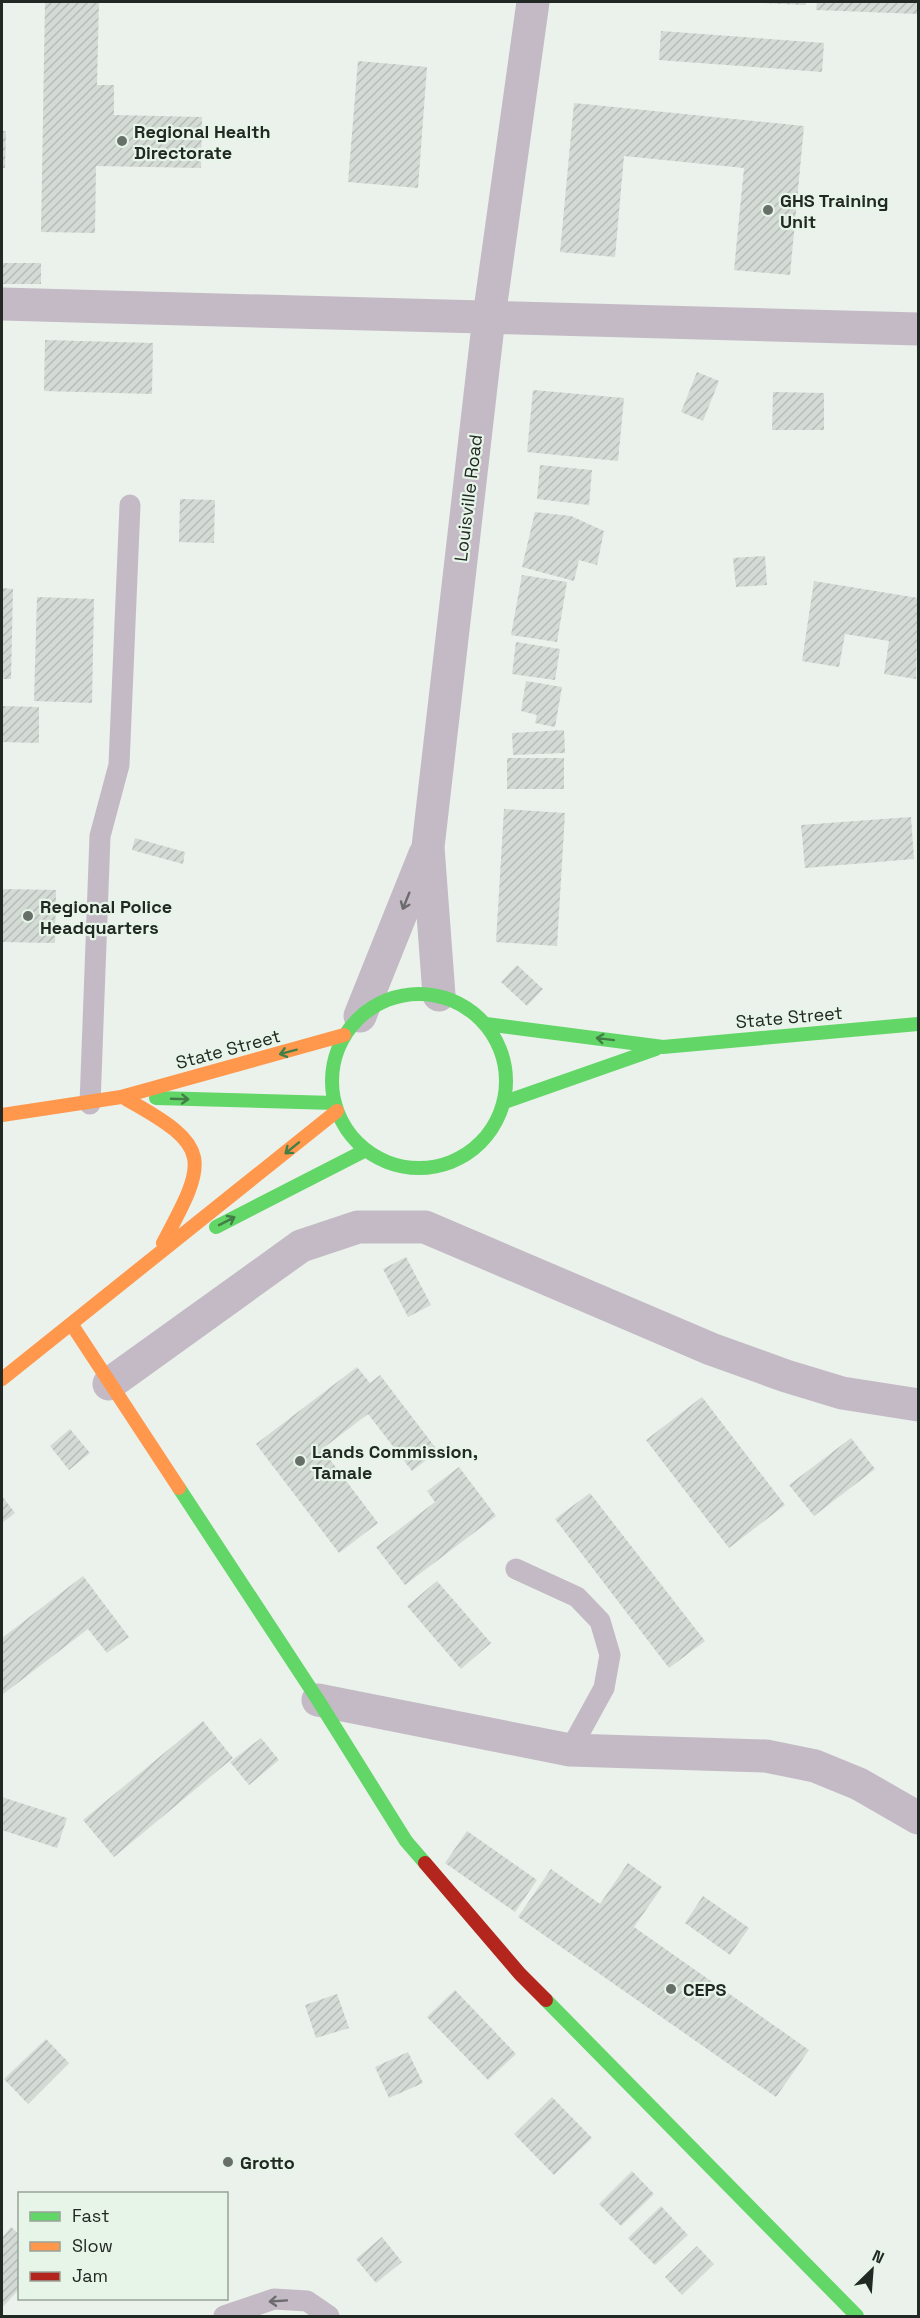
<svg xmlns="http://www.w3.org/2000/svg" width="920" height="2318" font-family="'Space Grotesk',sans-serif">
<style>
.building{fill:url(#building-hatch)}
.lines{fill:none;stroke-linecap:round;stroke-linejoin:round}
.lane{stroke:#c4bac5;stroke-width:21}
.street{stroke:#c4bac5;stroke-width:33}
.fast{stroke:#63d668;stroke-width:14}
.slow{stroke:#ff974d;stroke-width:14}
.jam{stroke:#b3261e;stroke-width:14}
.oneway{stroke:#6b6a6c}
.oneway2{stroke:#427f46}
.poi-dot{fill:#686f69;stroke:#e6f5e8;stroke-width:2}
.labels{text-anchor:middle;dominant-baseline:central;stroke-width:4.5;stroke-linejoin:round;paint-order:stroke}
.poi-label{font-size:18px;font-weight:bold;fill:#222823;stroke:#e6f5e8;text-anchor:start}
.street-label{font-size:18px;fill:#222823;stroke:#e6f5e8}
</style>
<defs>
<pattern id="building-hatch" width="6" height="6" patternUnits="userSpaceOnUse" patternTransform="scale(1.5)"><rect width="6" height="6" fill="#d4dbd5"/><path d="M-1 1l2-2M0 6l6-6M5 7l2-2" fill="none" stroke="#b6bcb7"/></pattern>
</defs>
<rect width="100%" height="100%" fill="#eaf2eb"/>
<path class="building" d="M45 2H99L97 85H114V115L202 117 201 168 96 166 95 233 41 232Z
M762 2H806L805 5 762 3Z
M817 2H918V14L816 10Z
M661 31 824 43 822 72 659 60Z
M358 61 427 67 418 188 348 182Z
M574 103 804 126 790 275 734 270 744 168 624 156 615 257 560 252Z
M2 131H6L5 168H2Z
M2 263H41V284H2Z
M45 340 153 343 152 394 44 391Z
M697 372 719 381 703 421 681 412Z
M533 390 624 398 618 461 527 452Z
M773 392 824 393V430H772Z
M540 465 592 470 589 505 537 499Z
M180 499 215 500 214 543 179 542Z
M535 512 571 516 604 531 597 565 579 560 574 581 522 567Z
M765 556 767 585 736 587 733 558Z
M522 575 567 582 557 642 511 635Z
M814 581 918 598 916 679 884 674 889 641 845 634 839 667 802 661Z
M2 588 13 589 11 679H2Z
M37 597 94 599 92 703 34 701Z
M516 642 560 649 555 680 512 674Z
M526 681 562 687 555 727 535 723 537 715 521 711Z
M2 706 39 707V743L2 742Z
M564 730 565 753 513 755 512 733Z
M507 758H564V789H507Z
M504 809 565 813 557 946 496 942Z
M911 817 914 859 805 868 801 825Z
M135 838 185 852 183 864 132 850Z
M2 889 56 890 55 943 2 942Z
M517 965 543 989 527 1006 501 982Z
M406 1257 431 1305 408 1317 383 1269Z
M357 1367 370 1383 380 1375 438 1451 412 1471 368 1414 322 1449 378 1523 339 1553 256 1444Z
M702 1397 785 1505 729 1548 646 1440Z
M70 1429 90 1453 69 1470 50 1446Z
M851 1438 875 1469 814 1516 789 1485Z
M459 1467 496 1516 405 1585 376 1547 435 1502 427 1491Z
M590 1493 705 1641 669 1668 555 1519Z
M2 1496 15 1513 2 1523Z
M83 1576 129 1637 107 1653 88 1629 2 1695V1638Z
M437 1581 491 1643 461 1669 407 1606Z
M203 1721 233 1758 114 1857 83 1820Z
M261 1738 279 1760 249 1785 230 1762Z
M2 1797 67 1818 57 1848 2 1830Z
M467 1831 537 1880 515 1912 445 1863Z
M628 1863 662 1887 634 1927 809 2050 776 2097 518 1917 551 1869 600 1904Z
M703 1896 749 1928 730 1955 685 1923Z
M455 1990 516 2054 488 2080 427 2017Z
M337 1994 349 2028 316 2038 305 2005Z
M46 2039 69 2063 28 2104 4 2079Z
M408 2052 423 2083 389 2098 375 2067Z
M552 2097 592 2138 554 2175 514 2134Z
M632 2171 654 2194 621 2226 599 2204Z
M661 2206 688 2235 655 2265 628 2238Z
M11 2227 20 2235V2288L2 2308V2238Z
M382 2237 402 2262 376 2283 356 2259Z
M697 2246 714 2264 682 2295 665 2277Z"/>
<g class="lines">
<path class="lane" d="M90 1104 100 836 119 765 130 505
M516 1569 577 1597 600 1621 610 1655 604 1688 570 1750
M224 2316 274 2299 307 2301 329 2316"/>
<path class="street" d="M2 304 918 329
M439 995 428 847 489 317 533 2
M360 1016 425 854
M109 1384 301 1246 358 1227H425L711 1349 786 1376 842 1393 918 1405
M318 1700 570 1750 766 1756 815 1766 859 1784 918 1818"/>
<path class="fast" d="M332 1081a87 87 0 1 1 174 0a87 87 0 1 1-174 0Z
M486 1024 663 1047 918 1024
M156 1098 335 1103
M505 1102 656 1049
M216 1227 366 1150
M179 1488 318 1700 406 1841 425 1863
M546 2000 857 2316"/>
<path class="slow" d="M126 1099C213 1147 208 1159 163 1243
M2 1115 121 1097 344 1035
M72 1325 179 1488
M2 1379 337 1111"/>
<path class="jam" d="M425 1863 520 1974 546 2000"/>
</g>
<defs><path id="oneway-shaft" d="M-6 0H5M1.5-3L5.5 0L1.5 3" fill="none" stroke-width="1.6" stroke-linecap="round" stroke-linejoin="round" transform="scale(1.5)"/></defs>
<g class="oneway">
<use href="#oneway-shaft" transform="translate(406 901) rotate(112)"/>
<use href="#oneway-shaft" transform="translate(278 2301) rotate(176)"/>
</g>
<g class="oneway2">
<use href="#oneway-shaft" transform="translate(605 1039) rotate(-173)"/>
<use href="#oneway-shaft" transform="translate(288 1052) rotate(165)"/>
<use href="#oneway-shaft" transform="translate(180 1099) rotate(2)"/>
<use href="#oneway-shaft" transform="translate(292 1148) rotate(141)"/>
<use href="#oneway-shaft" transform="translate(227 1221) rotate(-27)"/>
</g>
<g class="poi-dot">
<circle cx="122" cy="141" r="6"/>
<circle cx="768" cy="210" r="6"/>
<circle cx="28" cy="916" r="6"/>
<circle cx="300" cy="1461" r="6"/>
<circle cx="671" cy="1989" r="6"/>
<circle cx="228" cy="2162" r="6"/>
</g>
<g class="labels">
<g class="poi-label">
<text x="134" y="131">Regional Health<tspan x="134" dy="21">Directorate</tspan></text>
<text x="780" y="200">GHS Training<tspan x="780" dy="21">Unit</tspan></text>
<text x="40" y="906">Regional Police<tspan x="40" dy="21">Headquarters</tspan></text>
<text x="312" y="1451">Lands Commission,<tspan x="312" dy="21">Tamale</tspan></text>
<text x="683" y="1989">CEPS</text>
<text x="240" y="2162">Grotto</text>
</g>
<g class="street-label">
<text transform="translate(468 498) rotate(-83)">Louisville Road</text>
<text transform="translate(789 1017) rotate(-5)">State Street</text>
<text transform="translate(228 1049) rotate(-15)">State Street</text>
</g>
</g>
<rect width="920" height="2318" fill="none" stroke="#222823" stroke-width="6"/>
<rect x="18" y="2192" width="210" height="108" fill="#e6f5e8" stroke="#98a399" stroke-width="1.5"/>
<rect x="30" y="2212" width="30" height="9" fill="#63d668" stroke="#98a399" stroke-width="1.5"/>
<text x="72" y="2222" font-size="18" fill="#222823">Fast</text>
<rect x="30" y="2242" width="30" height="9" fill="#ff974d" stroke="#98a399" stroke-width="1.5"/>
<text x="72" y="2252" font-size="18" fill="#222823">Slow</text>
<rect x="30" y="2272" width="30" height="9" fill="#b3261e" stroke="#98a399" stroke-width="1.5"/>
<text x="72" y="2282" font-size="18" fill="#222823">Jam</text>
<g transform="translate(872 2270) rotate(25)" stroke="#e6f5e8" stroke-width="4.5" paint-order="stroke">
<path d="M0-4.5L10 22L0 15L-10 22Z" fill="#222823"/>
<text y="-9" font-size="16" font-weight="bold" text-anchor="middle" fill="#222823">N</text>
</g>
</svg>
